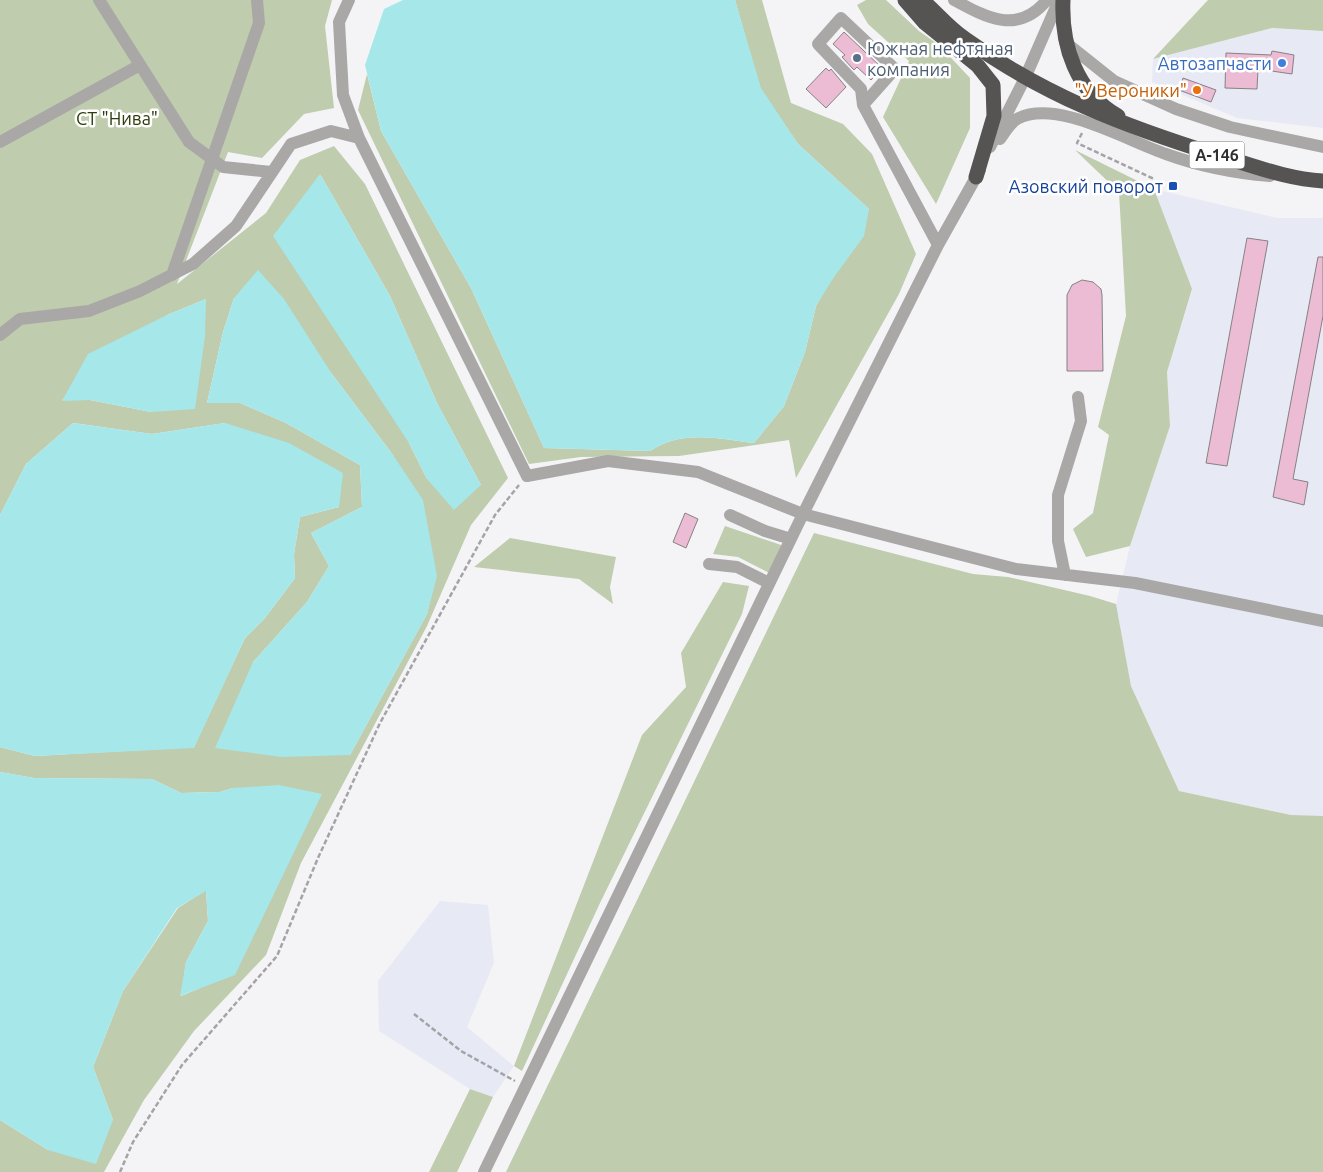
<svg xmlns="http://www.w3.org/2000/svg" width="1323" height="1172" font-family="Ubuntu,sans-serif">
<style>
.built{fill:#e7eaf4}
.green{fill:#bfccae;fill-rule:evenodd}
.water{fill:#a6e7ea}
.building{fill:#ecbbd4;stroke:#858284}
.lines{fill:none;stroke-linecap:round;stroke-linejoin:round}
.path{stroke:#a4a4a6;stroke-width:2.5;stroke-dasharray:5 2.5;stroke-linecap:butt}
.minor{stroke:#a9a8a7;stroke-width:12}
.highway{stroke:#565452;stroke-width:15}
.service-dot{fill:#5c6f8a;stroke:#fff;stroke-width:2}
.shop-dot{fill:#3f7fe0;stroke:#fff;stroke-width:2}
.food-dot{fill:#e8710a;stroke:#fff;stroke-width:2}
.transit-dot{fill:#1a4fb4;stroke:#fff;stroke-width:2}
.labels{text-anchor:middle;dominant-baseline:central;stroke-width:5;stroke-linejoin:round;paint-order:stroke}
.shield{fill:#fff;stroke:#6e6e6f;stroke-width:1}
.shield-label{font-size:16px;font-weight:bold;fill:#303031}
.service-label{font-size:18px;fill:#4e5e75;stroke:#fff;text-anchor:start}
.shop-label{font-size:18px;fill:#366cbe;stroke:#fff;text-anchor:end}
.food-label{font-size:18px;fill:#c56008;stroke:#fff;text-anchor:end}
.park-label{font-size:18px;fill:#2c3d0a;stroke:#fff}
.transit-label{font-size:18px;fill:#164399;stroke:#fff;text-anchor:end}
</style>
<rect width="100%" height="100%" fill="#f4f4f7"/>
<path class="built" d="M1272 28 1323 31V128L1237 118 1152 82 1153 59Z
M1154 189 1277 218H1323V817L1291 815 1179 791 1131 686 1116 604 1130 546 1170 426 1167 372 1192 290Z
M440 901 488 905 494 963 467 1027 514 1066 493 1097 470 1089 379 1031 378 981Z"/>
<path class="green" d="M0 0H332L325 26 334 108 304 114 262 158 228 152 177 284 266 213 300 160 334 146 365 184 508 478 471 525 427 626 301 863 266 955 194 1031 144 1100 104 1172H0V1120L48 1150 113 1120 93 1067 123 991 178 908 206 890 208 921 186 962 181 996 198 989 233 788 220 792 181 793 152 779 34 778 0 772V747L35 756 194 747 245 638 265 618 295 578 294 554 300 517 339 507 225 423 152 434 73 423 26 464 0 515ZM320 174 390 296 437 403 481 485 427 479 409 443ZM234 298 332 374 393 455 436 576 427 614 350 755 253 662 307 602 329 566 311 533 362 507 360 465 286 423 240 403H207L223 332ZM206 299 151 412 90 400H62L167 315Z
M735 0H762L791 103 843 124 872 154 916 254 899 294 796 478 789 440 679 456 581 457 529 464 358 110 367 74 381 131 471 288 544 448 650 451C682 429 719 439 754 443L784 406 805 352 816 306 869 209 798 144 760 88Z
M866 0H886L919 31 939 45 970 78V128L936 204 883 117 909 61 868 24 857 5Z
M1208 0H1323V31L1272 28 1153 59Z
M1075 150 1154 189 1192 289 1167 372 1170 426 1130 546 1086 557 1073 529 1093 513 1109 435 1098 427 1126 316 1119 192Z
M725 526 787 547 773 575 738 557 713 554Z
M814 533 973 574 1008 577 1090 596 1116 604 1131 686 1179 791 1291 815 1323 816V1172H506Z
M510 538 616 557 610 587 613 604 579 579 474 567Z
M723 582 749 586 742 614 600 903 522 1071 514 1066 642 735 686 687 681 653Z
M470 1089 493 1097 457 1172H429Z"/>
<path class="water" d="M403 0H735L761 88 798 144 869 209 864 236 834 277 816 306 805 352 784 406 754 443C719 439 682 429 650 451L544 448 471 288 381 131 365 65 384 9Z
M320 174 390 296 437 403 481 485 454 510 427 479 409 443 273 236Z
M258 270 284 299 332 374 393 455 423 500 437 576 427 614 350 755 281 757 215 748 253 662 307 602 329 566 311 533 362 507 360 465 286 423 240 403H207L223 332 234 298Z
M206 299 205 336 195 409 151 412 90 400 62 401 88 354 167 315Z
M73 423 152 434 225 423 289 443 343 473 339 507 300 517 294 554 295 578 265 618 245 638 194 748 35 756 0 747V515L26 464Z
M0 772 34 778 152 779 181 793 220 792 233 788 279 785 322 794 235 975 180 996 186 962 208 921 206 891 177 908 123 991 93 1067 113 1120 96 1164 48 1150 0 1120Z"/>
<path class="building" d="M844 32 882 68 871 80 857 67 854 70 842 57 845 55 833 44Z
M1272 51 1294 55 1292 74 1258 69 1257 89 1225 88 1226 53 1271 55Z
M826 68 829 71 831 69 846 87 826 108 806 89Z
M1183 78 1216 90 1211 102 1179 90Z
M1247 238 1268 241 1227 466 1206 463Z
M1318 257H1323V316L1293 479 1308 482 1304 505 1273 497Z
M1082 280 1093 282 1101 289 1102 295 1103 371H1067V295L1072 285Z
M685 513 698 519 686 548 673 542Z"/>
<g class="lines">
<path class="path" d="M1082 133 1077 143 1154 179
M414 1014 461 1051 515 1081
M120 1172 133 1142 182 1065 277 956 318 858 380 723 495 515 519 485"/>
<path class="minor" d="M99 0 189 142 223 167 272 172
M349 0 339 22 343 95 359 138
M954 0C987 18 1018 35 1047 0
M1065 42 1114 81 1176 109 1230 127 1323 147
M863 105 895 69 841 18 818 44 861 89 863 105 938 245
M1000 139C1005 132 1010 123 1017 119 1056 98 1127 141 1166 154 1199 166 1234 173 1270 176
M0 142 140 65
M990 147 1025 78 1059 0
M172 275 259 23 257 0
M0 335 20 319 89 311 140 291 193 264 236 226 291 144 331 131 359 138 527 476 608 461 698 472 803 514 1016 569 1135 583 1323 621
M730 515 765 531 791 539
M709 564 737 567 769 583
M1065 575 1058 541V495L1081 421 1078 397
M484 1172 803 514 938 245 980 170"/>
<path class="highway" d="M905 0 925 23 978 66 993 85 994 116 976 177
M922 0C936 12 949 28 964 38 1043 95 1124 126 1217 155 1252 165 1286 179 1323 181
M1063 0C1061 45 1076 92 1118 116"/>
</g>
<circle class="service-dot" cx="857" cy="58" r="5"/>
<circle class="shop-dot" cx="1282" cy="63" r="5"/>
<circle class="food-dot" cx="1197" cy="90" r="5"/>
<rect class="transit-dot" x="1168" y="181" width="10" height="10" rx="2.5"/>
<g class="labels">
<rect class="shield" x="1189.5" y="141.5" width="55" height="27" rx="4"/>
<g class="shield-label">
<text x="1217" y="155">А-146</text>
</g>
<g class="service-label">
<text x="867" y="48">Южная нефтяная<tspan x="867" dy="21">компания</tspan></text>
</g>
<g class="shop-label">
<text x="1272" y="63">Автозапчасти</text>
</g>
<g class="food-label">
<text x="1187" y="90">"У Вероники"</text>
</g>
<g class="park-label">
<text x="117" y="118">СТ "Нива"</text>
</g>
<g class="transit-label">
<text x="1163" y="186">Азовский поворот</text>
</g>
</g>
</svg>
